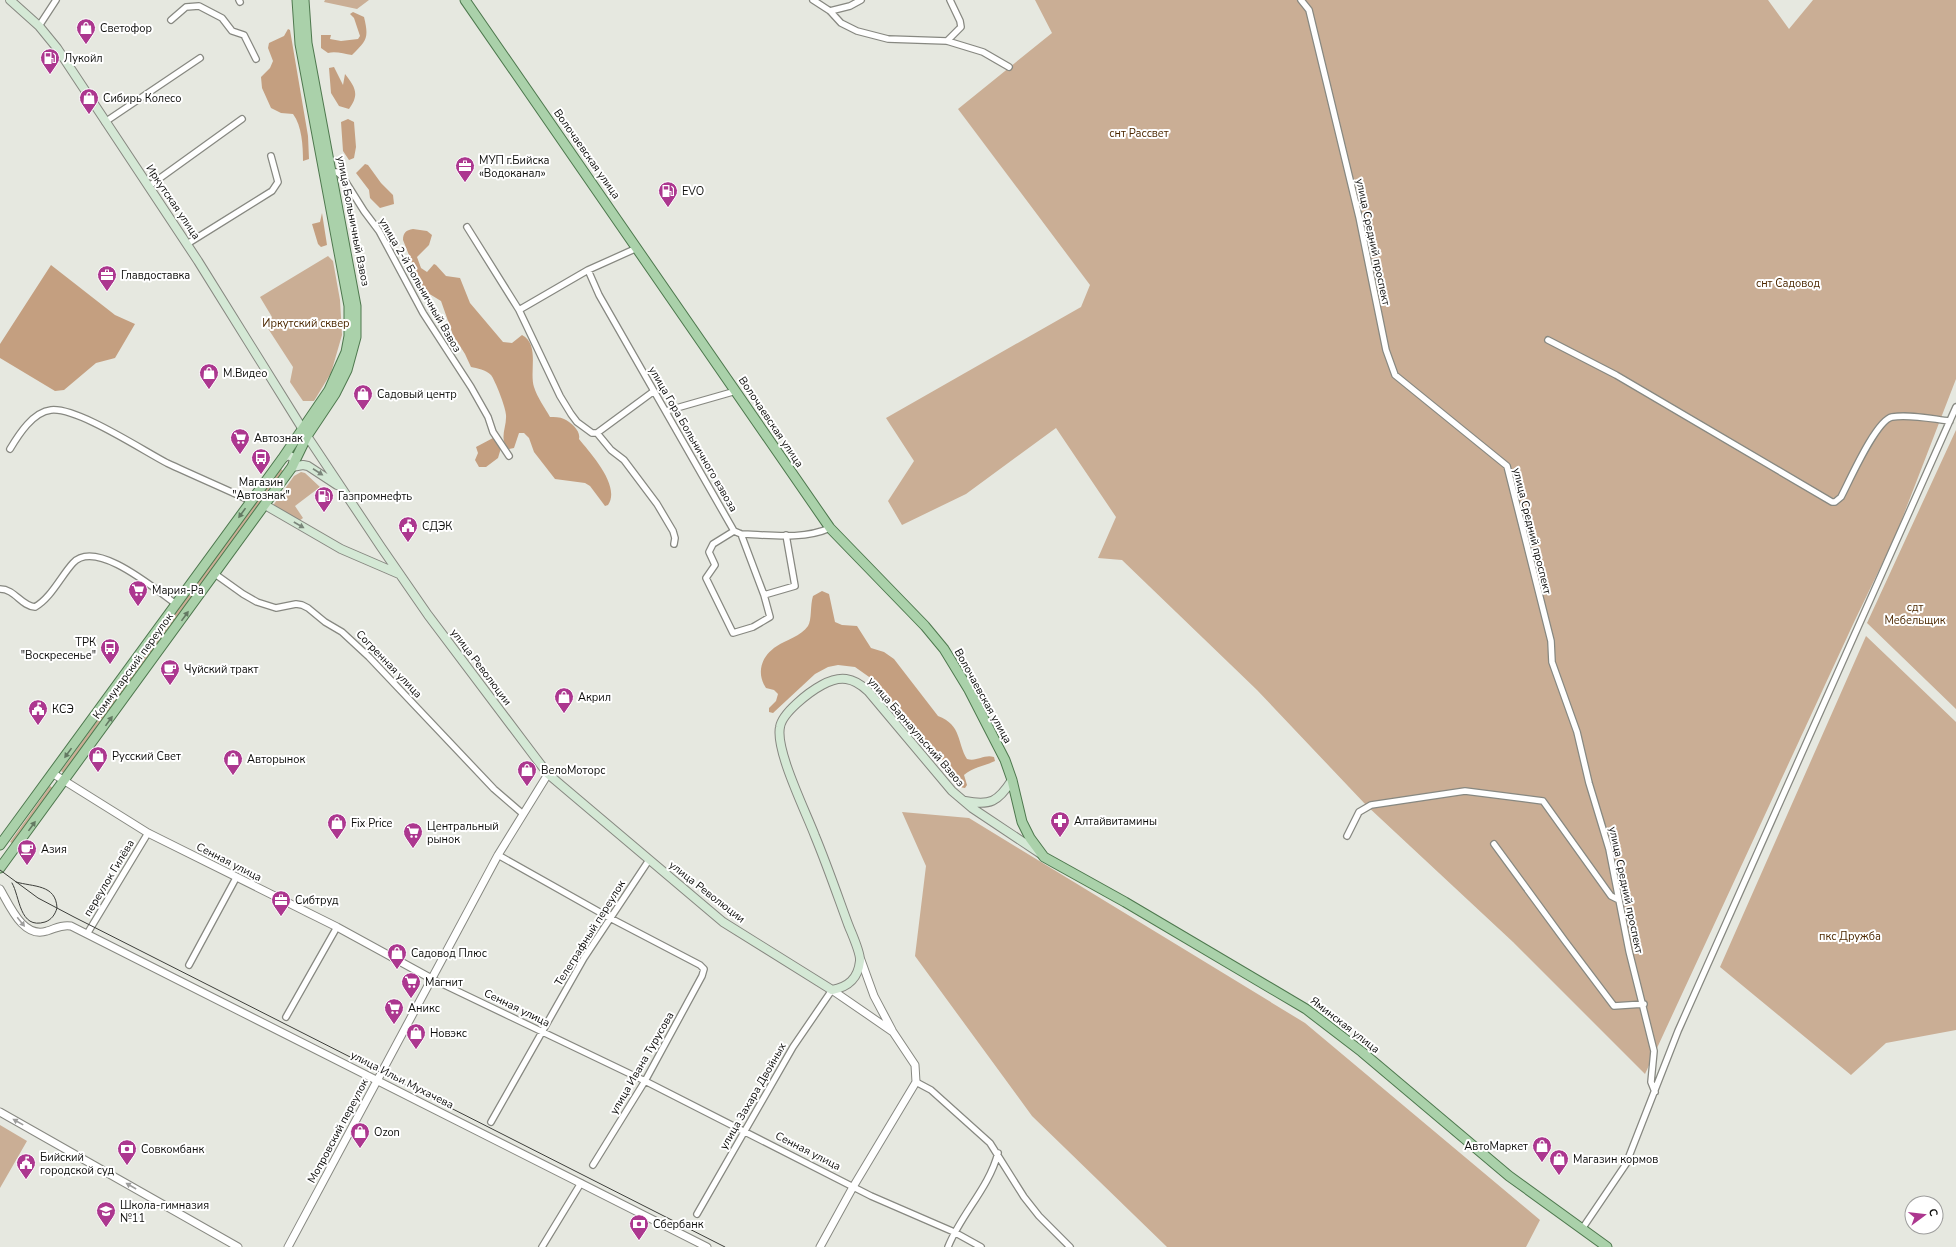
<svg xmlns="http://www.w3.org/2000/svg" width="1956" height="1247" font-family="'Nunito Sans',sans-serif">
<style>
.green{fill:#caae95}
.forest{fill:#c49f80}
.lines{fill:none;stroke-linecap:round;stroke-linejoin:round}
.minor-casing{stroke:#878881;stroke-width:8}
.tertiary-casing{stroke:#878881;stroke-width:9}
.secondary-casing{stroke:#878881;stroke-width:10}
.primary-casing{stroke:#4e784e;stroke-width:11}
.minor{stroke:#fff;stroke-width:5.5}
.tertiary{stroke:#fff;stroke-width:7}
.secondary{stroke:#d4e8d5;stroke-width:8}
.primary{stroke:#aad1aa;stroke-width:9}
.tram{stroke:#3d3e3a;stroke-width:1}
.oneway{fill:#7a857a}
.oneway2{fill:#637962}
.oneway3{fill:#9e9e9d}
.labels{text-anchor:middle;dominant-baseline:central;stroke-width:4;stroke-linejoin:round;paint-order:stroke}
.poi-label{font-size:11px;fill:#0d0d0b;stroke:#fff;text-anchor:start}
.park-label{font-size:11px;fill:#4c2800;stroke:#fff}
.street-label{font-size:11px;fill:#0d0d0b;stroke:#fff}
</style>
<rect width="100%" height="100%" fill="#e6e8e0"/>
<path class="green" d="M325 0H369L357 9 324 2Z
M1035 0H1768L1789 29 1813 0H1956V379L1895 537 1855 620 1645 1074 1513 942 1366 805 1257 690 1122 560 1098 558 1116 517 1056 428 966 494 902 525 888 501 914 461 886 418 1081 307 1090 285 958 109 1052 33Z
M328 256 333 261 340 300 342 335 331 373 314 401H303L290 382 293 367 267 327 272 317 260 297Z
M1956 430V709L1867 623Z
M280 468 284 472 66 775 61 771Z
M301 472 305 473 320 487 295 506 303 518 299 521 272 507 294 476Z
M1866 636 1956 722V1030L1886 1043 1851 1075 1720 967Z
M50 786 54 789 14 844 10 842Z
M902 812 969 818 1305 1023 1540 1220 1526 1247H1167L1032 1116 915 956 926 866Z
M0 1125 27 1141 0 1188Z"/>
<path class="forest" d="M353 12 364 17C369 38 367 40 352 55 344 54 336 51 328 53L321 48V35H331L330 39 341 41 358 39 360 36 354 18 350 14Z
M288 29 290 30 308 136 309 159 303 161C303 146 302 126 293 114L281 113 271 108 262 88 261 77 270 68 273 61 268 48 269 43 284 36Z
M334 67 343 85 345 74C355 87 360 94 349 109L339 106 331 93 329 68Z
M348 119 354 122 356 147 354 158 349 160 343 151 341 122Z
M365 164 368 165 381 183 393 195 394 204 380 208 370 198 369 190 356 173Z
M322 213 327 245 321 247 318 244 312 224 320 222Z
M413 229 427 231 432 235 429 245 417 257 421 268 427 272 434 264 436 265 446 276 460 278 470 303 503 342 512 343 522 335C540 344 529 372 534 387 537 397 545 408 550 417 554 417 560 417 564 419 571 422 581 431 579 439 591 454 621 486 608 505L605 506 590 486 585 483 555 479 534 452 529 438 524 433H519L514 448 509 449C498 439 507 428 506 415 506 408 495 380 491 375 486 370 477 368 471 367L465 354 453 335 441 301 423 290 403 240C403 233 406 230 413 229Z
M51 265 115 315 135 324 115 358 96 363 64 390 55 391 0 358V344Z
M493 438 501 448 498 458 486 467H479L475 460 478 453 476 447Z
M822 591 829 594 835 622 842 625 857 626 871 648 884 652 894 659 938 716C962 725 957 743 967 759 977 762 984 754 994 757L995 761C985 766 973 767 964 775L967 785 965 788 959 787 939 756 916 728 872 679 855 667 838 665 828 667 815 674 773 713 769 712V708L776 701 778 694 774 690 766 688C756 673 761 656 777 646 786 640 801 636 808 626 812 620 810 605 813 596Z"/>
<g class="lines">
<g class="minor-casing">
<path id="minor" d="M239 0 240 2
M813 0 830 11 841 23 857 31 888 39 947 41 983 52 1009 67
M1301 0 1309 10 1359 217 1386 350 1395 375 1507 466 1551 641 1552 662 1577 732 1589 783 1609 849 1629 951 1654 1051 1651 1082 1655 1092
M830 11 850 6 861 0
M171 20 186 7 199 6 222 18 232 31 244 35 256 59
M39 26 56 0
M947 41 961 27 960 21 950 0
M105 122 200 58
M332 172H337L342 176 364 211 379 231 423 313 471 387 488 417 493 432 509 456
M149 186 242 119
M467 227 519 310 560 396 571 414 577 422 592 433H597L654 391
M187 244 272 191 278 182 271 156
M588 270 599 295 734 531 741 534C770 535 803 540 830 528
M519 310 588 270 637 248
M1548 340 1616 375 1832 502H1835L1841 497C1849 482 1876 420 1892 417 1910 414 1932 419 1950 421
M666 411 736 391
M597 433 611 450 624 460 657 504 673 531 675 538 674 544
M10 449C19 434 33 412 51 410 77 407 142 450 167 463 195 476 223 488 251 501
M734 531 713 544 709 552 715 565 706 578 733 633 753 627 770 617 764 595 741 534
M215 574 243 594 257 602 276 608 296 604 302 605 308 608 325 622 342 632 369 657 494 789 523 814
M0 589C15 589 21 606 35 607 51 598 61 576 73 563 96 538 156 590 176 604
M764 595 795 586 786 535
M1347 836 1359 812 1371 805 1465 791 1543 801 1611 896 1619 900
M1494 844 1565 941 1614 1006 1644 1004
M498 855 610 918 700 965 704 969 702 976 645 1081 593 1165
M87 934 148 833
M189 965 236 878
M432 979 645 1081 871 1196 954 1232 981 1247
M286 1017 337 927
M916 1082 931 1090 990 1143 1024 1197 1039 1216 1070 1247
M491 1122 584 958 649 860
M697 1214 793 1047 832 990
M1582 1229 1626 1164 1678 1031 1956 407
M542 1247 581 1183
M948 1247C961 1214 989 1188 998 1153"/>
</g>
<g class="tertiary-casing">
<path id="tertiary" d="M52 773 148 833 337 927 432 979
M0 889C10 906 23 939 47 931 55 929 61 924 71 926L707 1247
M861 960 874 996 892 1030
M0 1112 238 1247
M288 1247 498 855 548 774
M820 1247 853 1187 916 1082 915 1065 893 1032 832 990"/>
</g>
<g class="secondary-casing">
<path id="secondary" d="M10 0 39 26 57 48 198 261 307 436 381 547 428 615 535 757 548 774 723 922 832 990C848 987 858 979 860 961 861 953 851 932 848 924 837 894 827 865 815 836 806 812 775 750 780 727 782 713 809 692 822 685 840 675 853 677 868 691L952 791 972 808 1041 854
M282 459 288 455 292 457 294 460 292 467 303 465 308 466 337 485
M265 505 341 549 399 574
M965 801C990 806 998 802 1012 780"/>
</g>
<g class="primary-casing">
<path id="primary" d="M465 0 830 528 925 626 944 649 969 690 1005 760 1012 780 1022 822 1030 838 1044 857 1125 902 1306 1009 1362 1052 1509 1176 1607 1247
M0 845 282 459 329 390 346 352 349 336V306L300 44 297 0
M0 868 292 467 307 436 335 394 347 370 356 337V306L307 43 304 0"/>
</g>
<use href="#minor" class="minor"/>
<use href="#tertiary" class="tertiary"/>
<use href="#secondary" class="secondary"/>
<use href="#primary" class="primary"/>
<path class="tram" d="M0 870 38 898 74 917 725 1247
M12 883C20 896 19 930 45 922 51 920 55 915 57 908 56 884 33 887 16 882"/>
</g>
<defs><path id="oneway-solid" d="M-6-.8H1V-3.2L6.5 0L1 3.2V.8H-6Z"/></defs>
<g class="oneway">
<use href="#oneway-solid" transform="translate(318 472) rotate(33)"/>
<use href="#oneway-solid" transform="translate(299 525) rotate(30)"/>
</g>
<g class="oneway2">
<use href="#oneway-solid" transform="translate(242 513) rotate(126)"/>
<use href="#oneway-solid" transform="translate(185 616) rotate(-54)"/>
<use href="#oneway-solid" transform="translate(109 721) rotate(-54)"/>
<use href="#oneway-solid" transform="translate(68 753) rotate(126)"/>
<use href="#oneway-solid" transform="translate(32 826) rotate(-54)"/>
</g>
<g class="oneway3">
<use href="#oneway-solid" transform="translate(21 922) rotate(51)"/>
<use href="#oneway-solid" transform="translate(18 1122) rotate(-151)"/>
<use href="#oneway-solid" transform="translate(131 1186) rotate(-150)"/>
</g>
<defs>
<g id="shop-pin" transform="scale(1)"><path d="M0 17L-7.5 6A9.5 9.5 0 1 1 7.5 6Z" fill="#ac378f" stroke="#fff"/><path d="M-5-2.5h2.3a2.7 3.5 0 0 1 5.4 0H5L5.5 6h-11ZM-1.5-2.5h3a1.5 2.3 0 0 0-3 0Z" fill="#fff"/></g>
<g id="fuel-pin" transform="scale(1)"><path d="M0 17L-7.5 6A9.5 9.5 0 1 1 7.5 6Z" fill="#ac378f" stroke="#fff"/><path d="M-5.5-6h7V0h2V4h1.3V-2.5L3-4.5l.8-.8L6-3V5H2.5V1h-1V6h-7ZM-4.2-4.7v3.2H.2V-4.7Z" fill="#fff"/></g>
<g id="office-pin" transform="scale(1)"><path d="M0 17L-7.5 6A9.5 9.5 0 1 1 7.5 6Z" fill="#ac378f" stroke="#fff"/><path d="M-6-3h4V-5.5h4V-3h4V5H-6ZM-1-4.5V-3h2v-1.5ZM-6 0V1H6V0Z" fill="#fff"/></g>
<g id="supermarket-pin" transform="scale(1)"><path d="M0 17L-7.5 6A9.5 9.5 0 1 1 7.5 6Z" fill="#ac378f" stroke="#fff"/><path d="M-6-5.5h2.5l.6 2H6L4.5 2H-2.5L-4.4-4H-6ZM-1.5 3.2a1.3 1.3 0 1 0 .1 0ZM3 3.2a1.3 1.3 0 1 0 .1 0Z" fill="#fff"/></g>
<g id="bus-pin" transform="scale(1)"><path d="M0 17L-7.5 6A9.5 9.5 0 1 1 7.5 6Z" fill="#ac378f" stroke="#fff"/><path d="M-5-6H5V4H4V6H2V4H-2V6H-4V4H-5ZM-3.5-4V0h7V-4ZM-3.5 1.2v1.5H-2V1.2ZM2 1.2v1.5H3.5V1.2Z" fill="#fff"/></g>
<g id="civic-pin" transform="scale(1)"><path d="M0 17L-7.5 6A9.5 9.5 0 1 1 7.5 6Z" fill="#ac378f" stroke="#fff"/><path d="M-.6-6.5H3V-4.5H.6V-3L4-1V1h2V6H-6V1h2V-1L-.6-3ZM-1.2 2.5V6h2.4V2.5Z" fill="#fff"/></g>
<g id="cafe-pin" transform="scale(1)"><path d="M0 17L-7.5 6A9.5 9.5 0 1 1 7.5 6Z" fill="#ac378f" stroke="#fff"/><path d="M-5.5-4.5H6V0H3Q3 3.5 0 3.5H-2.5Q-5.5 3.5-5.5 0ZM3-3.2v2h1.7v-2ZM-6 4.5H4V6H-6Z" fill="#fff"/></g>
<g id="pharmacy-pin" transform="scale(1)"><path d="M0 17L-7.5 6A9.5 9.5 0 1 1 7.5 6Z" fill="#ac378f" stroke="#fff"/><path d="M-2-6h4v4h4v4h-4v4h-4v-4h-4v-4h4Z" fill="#fff"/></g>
<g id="bank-pin" transform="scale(1)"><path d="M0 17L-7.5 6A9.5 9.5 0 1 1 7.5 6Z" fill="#ac378f" stroke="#fff"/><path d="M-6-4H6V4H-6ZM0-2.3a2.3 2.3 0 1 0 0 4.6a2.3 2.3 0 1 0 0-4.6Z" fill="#fff"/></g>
<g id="school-pin" transform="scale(1)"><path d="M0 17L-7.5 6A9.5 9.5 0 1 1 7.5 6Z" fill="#ac378f" stroke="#fff"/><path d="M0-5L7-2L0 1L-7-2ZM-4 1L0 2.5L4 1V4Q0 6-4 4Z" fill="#fff"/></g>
</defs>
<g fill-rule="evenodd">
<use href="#shop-pin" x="86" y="28"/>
<use href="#fuel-pin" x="50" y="58"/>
<use href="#shop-pin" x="89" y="98"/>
<use href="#office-pin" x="465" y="166"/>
<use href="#fuel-pin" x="668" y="191"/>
<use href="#office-pin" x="107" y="275"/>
<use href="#shop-pin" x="209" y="373"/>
<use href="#shop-pin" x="363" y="394"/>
<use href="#supermarket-pin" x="240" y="438"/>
<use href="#bus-pin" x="261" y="458"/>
<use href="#fuel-pin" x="324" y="496"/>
<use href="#civic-pin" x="408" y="526"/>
<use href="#supermarket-pin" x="138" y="590"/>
<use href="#bus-pin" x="110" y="648"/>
<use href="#cafe-pin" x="170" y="669"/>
<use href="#shop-pin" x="564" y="697"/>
<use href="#civic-pin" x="38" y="709"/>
<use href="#shop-pin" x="98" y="756"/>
<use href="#shop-pin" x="233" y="759"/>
<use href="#shop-pin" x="527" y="770"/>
<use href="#pharmacy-pin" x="1060" y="821"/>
<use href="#shop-pin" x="337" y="823"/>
<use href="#supermarket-pin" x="413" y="832"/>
<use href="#cafe-pin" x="27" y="849"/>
<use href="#office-pin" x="281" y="900"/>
<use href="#shop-pin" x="397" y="953"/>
<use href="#supermarket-pin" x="411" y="982"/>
<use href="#supermarket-pin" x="394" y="1008"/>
<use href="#shop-pin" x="416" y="1033"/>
<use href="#shop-pin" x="360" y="1132"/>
<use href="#shop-pin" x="1542" y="1146"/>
<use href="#bank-pin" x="127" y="1149"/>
<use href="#shop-pin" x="1559" y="1159"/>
<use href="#civic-pin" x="26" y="1163"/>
<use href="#school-pin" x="106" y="1211"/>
<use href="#bank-pin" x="639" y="1224"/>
</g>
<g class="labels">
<g class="poi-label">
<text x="100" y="28">Светофор</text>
<text x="64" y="58">Лукойл</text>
<text x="103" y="98">Сибирь Колесо</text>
<text x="479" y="160">МУП г.Бийска<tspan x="479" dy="13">«Водоканал»</tspan></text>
<text x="682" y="191">EVO</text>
<text x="121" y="275">Главдоставка</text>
<text x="223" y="373">М.Видео</text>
<text x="377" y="394">Садовый центр</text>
<text x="254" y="438">Автознак</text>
<text x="261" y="482" text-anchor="middle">Магазин<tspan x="261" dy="13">"Автознак"</tspan></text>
<text x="338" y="496">Газпромнефть</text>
<text x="422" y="526">СДЭК</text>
<text x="152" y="590">Мария-Ра</text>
<text x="96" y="642" text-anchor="end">ТРК<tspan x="96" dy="13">"Воскресенье"</tspan></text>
<text x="184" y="669">Чуйский тракт</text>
<text x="578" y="697">Акрил</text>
<text x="52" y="709">КСЭ</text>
<text x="112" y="756">Русский Свет</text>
<text x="247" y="759">Авторынок</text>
<text x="541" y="770">ВелоМоторс</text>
<text x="1074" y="821">Алтайвитамины</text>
<text x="351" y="823">Fix Price</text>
<text x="427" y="826">Центральный<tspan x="427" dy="13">рынок</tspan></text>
<text x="41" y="849">Азия</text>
<text x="295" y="900">Сибтруд</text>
<text x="411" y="953">Садовод Плюс</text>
<text x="425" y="982">Магнит</text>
<text x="408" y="1008">Аникс</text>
<text x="430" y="1033">Новэкс</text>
<text x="374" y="1132">Ozon</text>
<text x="1528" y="1146" text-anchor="end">АвтоМаркет</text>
<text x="141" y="1149">Совкомбанк</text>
<text x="40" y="1157">Бийский<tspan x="40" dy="13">городской суд</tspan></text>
<text x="1573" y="1159">Магазин кормов</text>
<text x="120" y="1205">Школа-гимназия<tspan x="120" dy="13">№11</tspan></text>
<text x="653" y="1224">Сбербанк</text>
</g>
<g class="park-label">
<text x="1139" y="133">снт Рассвет</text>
<text x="1788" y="283">снт Садовод</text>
<text x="306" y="323">Иркутский сквер</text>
<text x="1915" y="607">сдт<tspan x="1915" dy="13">Мебельщик</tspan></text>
<text x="1850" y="936">пкс Дружба</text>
</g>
<g class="street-label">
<text transform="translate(587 154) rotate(55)">Волочаевская улица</text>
<text transform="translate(173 202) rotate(56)">Иркутская улица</text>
<text transform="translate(353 221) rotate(79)">улица Больничный Взвоз</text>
<text transform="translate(1373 242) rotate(78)">улица Средний проспект</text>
<text transform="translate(420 285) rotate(60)">улица 2-й Больничный Взвоз</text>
<text transform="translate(771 422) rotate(56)">Волочаевская улица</text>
<text transform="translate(693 439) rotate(60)">улица Гора Больничного взвоза</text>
<text transform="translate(1532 531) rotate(76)">улица Средний проспект</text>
<text transform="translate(389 664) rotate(46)">Согренная улица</text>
<text transform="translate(133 666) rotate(-54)">Коммунарский переулок</text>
<text transform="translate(481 667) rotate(53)">улица Революции</text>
<text transform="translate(983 696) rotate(61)">Волочаевская улица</text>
<text transform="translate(916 732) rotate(49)">улица Барнаульский Взвоз</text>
<text transform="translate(229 862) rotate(27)">Сенная улица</text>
<text transform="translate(109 878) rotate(-59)">переулок Гилёва</text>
<text transform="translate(1626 890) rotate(78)">улица Средний проспект</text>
<text transform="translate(707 892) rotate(38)">улица Революции</text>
<text transform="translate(590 933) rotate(-58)">Телеграфный переулок</text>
<text transform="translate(517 1008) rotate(26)">Сенная улица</text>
<text transform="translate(1345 1025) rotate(38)">Яминская улица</text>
<text transform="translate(642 1063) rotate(-60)">улица Ивана Турусова</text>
<text transform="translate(402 1080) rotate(27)">улица Ильи Мухачева</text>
<text transform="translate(753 1096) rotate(-60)">улица Захара Двойных</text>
<text transform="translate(338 1131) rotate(-62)">Мопровский переулок</text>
<text transform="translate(808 1151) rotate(27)">Сенная улица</text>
</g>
</g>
<g transform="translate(1924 1215) rotate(75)"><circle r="19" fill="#ffffff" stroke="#9e9e9d"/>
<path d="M0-3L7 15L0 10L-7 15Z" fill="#ac378f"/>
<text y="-6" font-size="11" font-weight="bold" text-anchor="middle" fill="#0d0d0b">С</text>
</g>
</svg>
